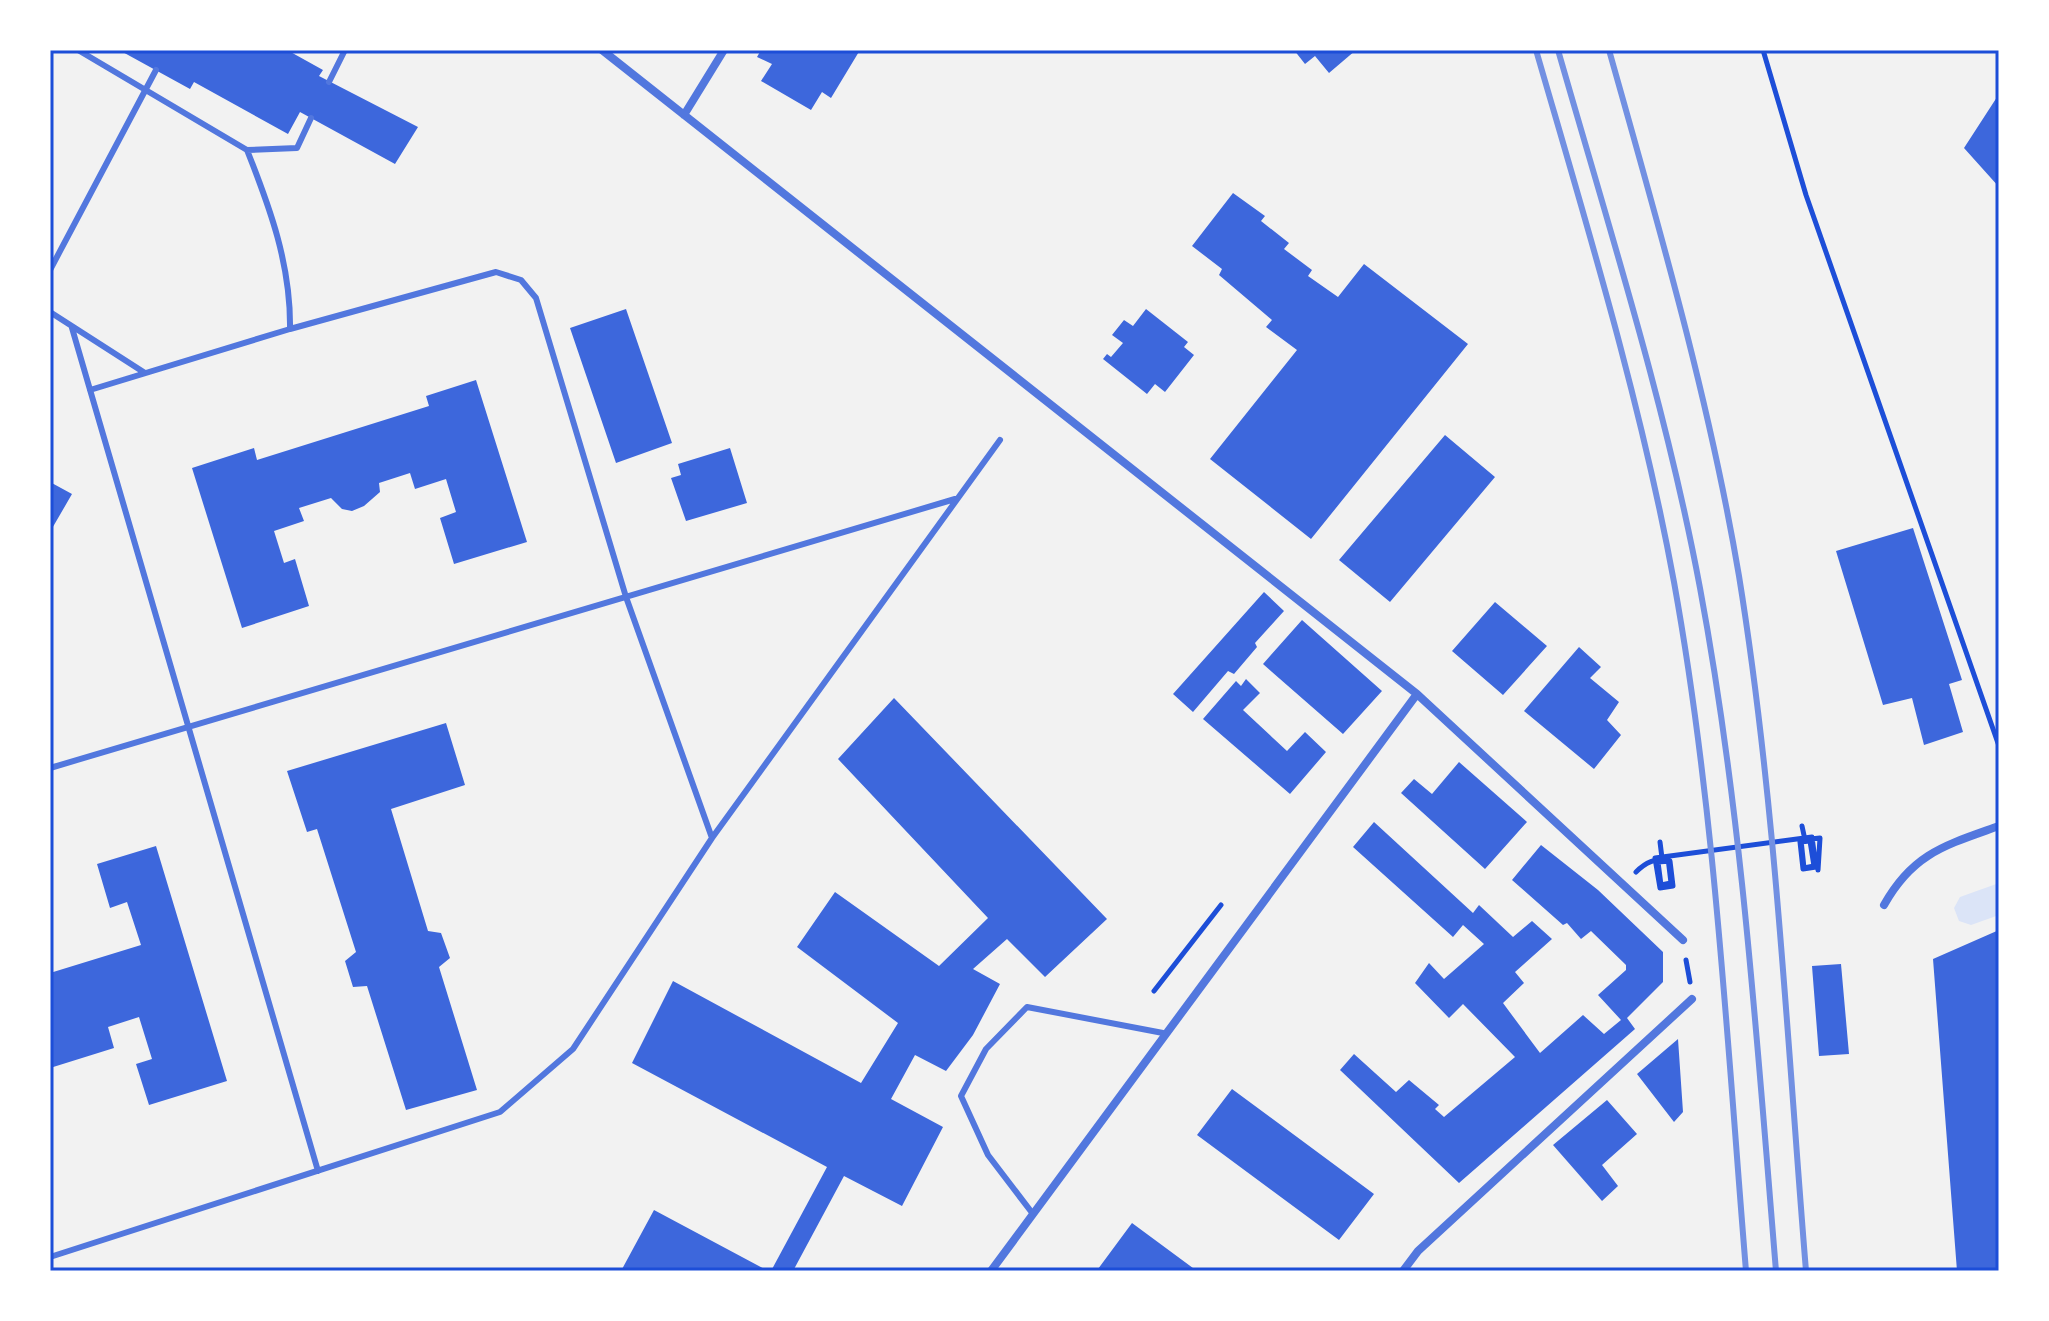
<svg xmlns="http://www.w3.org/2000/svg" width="2049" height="1321" font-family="Karla,sans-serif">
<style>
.green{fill:#dbe4f7}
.building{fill:#3d67dc}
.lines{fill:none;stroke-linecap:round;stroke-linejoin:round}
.path{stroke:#1d4ed8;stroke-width:5}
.service{stroke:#5277de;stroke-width:6}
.minor{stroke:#5277de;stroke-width:8}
.rail{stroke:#7290e2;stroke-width:6}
.neatline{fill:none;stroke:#1d4ed8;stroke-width:3}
</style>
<rect width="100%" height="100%" fill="#f2f2f2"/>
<path class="green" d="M1999 883V915L1971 925 1959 921 1954 908 1960 897Z"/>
<path class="building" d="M119 50H287L323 70 319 76 418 127 395 164 300 112 288 134 194 82 190 89Z
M761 50H860L831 98 822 92 811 110 761 81 772 64 757 57Z
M1294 50H1356L1329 73 1315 56 1305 64Z
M1999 94V187L1964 148Z
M1233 193 1265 216 1261 221 1289 243 1284 249 1312 270 1308 276 1338 297 1364 264 1468 344 1311 539 1210 459 1297 350 1266 327 1272 320 1219 275 1222 269 1192 246Z
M626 309 672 443 616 463 570 328Z
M1146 309 1188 342 1184 347 1194 355 1165 392 1155 384 1147 394 1103 359 1107 354 1111 357 1123 343 1112 335 1124 320 1133 326Z
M476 380 527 542 454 564 440 518 456 512 446 479 415 489 410 473 379 483 380 492 364 506 352 511 342 509 331 498 299 508 304 521 274 531 284 563 295 559 309 606 242 628 192 468 254 448 257 460 429 406 426 396Z
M1445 435 1495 477 1390 602 1339 560Z
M730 448 747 503 686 521 671 478 681 475 678 464Z
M50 482 72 494 50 532Z
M1913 528 1962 680 1949 684 1963 732 1924 745 1912 698 1883 705 1836 551Z
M1264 592 1284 611 1255 643 1257 647 1234 674 1228 671 1193 712 1173 694Z
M1495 602 1547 646 1503 695 1452 651Z
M1302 620 1382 691 1343 734 1263 664Z
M1579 647 1601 667 1590 678 1619 702 1607 720 1621 735 1594 769 1524 711Z
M1246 679 1260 693 1243 710 1287 751 1305 732 1326 752 1290 794 1203 719 1236 681 1241 686Z
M894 698 1107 919 1045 977 1007 939 973 969 1000 984 973 1035 946 1071 915 1055 891 1099 943 1127 902 1206 844 1176 793 1271H771L827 1167 632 1063 673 981 861 1083 898 1023 797 947 835 892 939 966 988 918 838 759Z
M446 723 465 785 391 809 428 931 441 933 450 958 439 967 477 1090 406 1110 367 986 353 987 345 961 356 952 317 829 307 832 287 771Z
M1459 762 1527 822 1485 869 1401 793 1414 779 1432 794Z
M1374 822 1473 913 1479 905 1513 937 1532 921 1552 939 1515 972 1524 983 1503 1003 1540 1053 1583 1015 1604 1034 1621 1020 1598 995 1626 970V965L1591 931 1581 939 1567 923 1563 925 1512 880 1541 845 1598 890 1663 952V982L1627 1018 1635 1029 1459 1183 1340 1070 1354 1054 1396 1092 1409 1080 1439 1105 1435 1109 1444 1117 1515 1057 1463 1004 1449 1018 1415 983 1429 963 1444 979 1484 944 1463 925 1453 937 1353 847Z
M156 846 227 1081 149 1105 136 1064 152 1059 139 1017 108 1027 114 1048 50 1068V973L141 945 127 902 110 908 97 864Z
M1999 930V1271H1957L1933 959Z
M1841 964 1849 1054 1819 1056 1812 966Z
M1678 1039 1683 1112 1674 1122 1637 1074Z
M1232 1089 1374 1194 1339 1240 1197 1135Z
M1607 1100 1637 1134 1602 1165 1618 1186 1602 1201 1553 1145Z
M654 1210 768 1271H621Z
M1132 1223 1197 1271 1098 1269Z"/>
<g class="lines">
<path class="path" d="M1763 50 1806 195 1999 746
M1802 826 1805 840
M1660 842 1662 858
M1636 872C1647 861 1654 860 1668 858L1671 883 1661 885 1658 862 1670 861 1673 886 1660 888 1655 858 1812 837 1816 867 1803 869 1800 842 1810 841 1814 866 1804 868 1801 840 1820 838 1818 870
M1686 960 1690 982
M1154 991 1221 905"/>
<path class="service" d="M78 50 247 150 297 148 311 118
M329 82 345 50
M247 150C270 208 291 265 290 329
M50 270 156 70
M50 312 145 373
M72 328 318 1171
M90 390 290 329 496 272 521 280 536 298 626 597 712 838
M50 768 955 499
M1033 1214 988 1155 961 1096 986 1049 1027 1007 1163 1033
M50 1257 500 1112 573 1049 712 838 1000 440"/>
<path class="minor" d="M602 50 1417 694 1683 940
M684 115 724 50
M1884 905C1913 853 1946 845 1999 826
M991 1271 1417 694
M1403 1271 1418 1251 1692 999"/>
<path class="rail" d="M1536 50C1587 226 1641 402 1674 582 1715 809 1727 1041 1746 1271
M1558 50C1609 228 1666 406 1700 588 1742 813 1757 1043 1776 1271
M1609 50C1658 224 1709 398 1739 576 1776 805 1787 1040 1806 1271"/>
</g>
<rect width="2049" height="1321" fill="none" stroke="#ffffff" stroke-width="104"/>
<rect x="52" y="52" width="1945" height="1217" class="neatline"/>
</svg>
